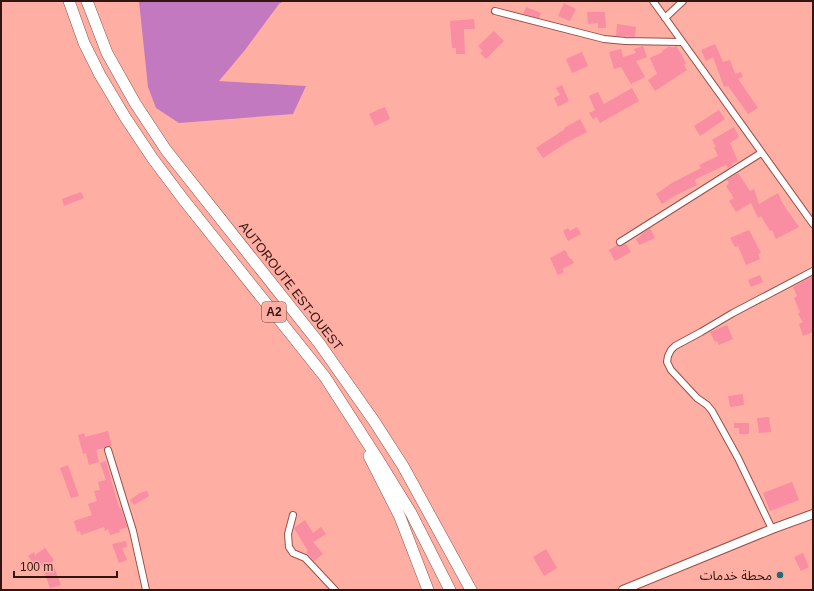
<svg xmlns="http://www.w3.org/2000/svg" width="814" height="591" font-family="Arial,'Noto Sans Arabic',sans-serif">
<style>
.green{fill:#c379c0}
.building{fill:#f98da2}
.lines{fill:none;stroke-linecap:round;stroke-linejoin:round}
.street-casing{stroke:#975048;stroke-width:8}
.secondary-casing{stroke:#975048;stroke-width:10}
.highway-casing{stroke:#975048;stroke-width:12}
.street{stroke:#fff;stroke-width:6}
.secondary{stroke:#fff;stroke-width:8}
.highway{stroke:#fff;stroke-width:11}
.poi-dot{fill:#216b75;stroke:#feaea3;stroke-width:1.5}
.labels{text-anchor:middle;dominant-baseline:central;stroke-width:3;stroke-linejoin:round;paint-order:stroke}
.shield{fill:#feaea3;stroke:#6f433d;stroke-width:1}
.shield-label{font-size:12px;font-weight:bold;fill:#321511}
.street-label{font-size:13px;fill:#321511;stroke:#feaea3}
.poi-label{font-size:13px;fill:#321511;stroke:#feaea3;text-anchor:end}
</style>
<rect width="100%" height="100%" fill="#feaea3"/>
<path class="green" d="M139 1H284L279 4 245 50 219 81 306 86 293 114 179 123 156 108 148 87Z"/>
<path class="building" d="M564 3 576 9 570 21 558 16Z
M526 7 541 13 539 18 523 14Z
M587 12H605L606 28H598V23L588 24Z
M474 19 475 29H464L465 54H456V48H452L450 21Z
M617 24 636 27 635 37 616 36Z
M494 31 504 41 486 59 480 53 483 51 478 46Z
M715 44 723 62 730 60 735 74 741 72 743 77 738 79 758 108 748 114 728 86 724 87 713 57 706 61 701 50Z
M643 46 647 57 636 61 645 77 631 84 621 67 614 69 609 52 621 49 623 57 636 53 634 49Z
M670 46 672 48 676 46 678 49 686 63 684 65 687 70 655 91 648 80 657 74 650 58 663 52 662 51Z
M582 52 588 66 572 73 566 59Z
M562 85 569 101 558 107 554 98 560 95 556 88Z
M632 88 639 101 600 123 597 117 593 119 589 113 595 110 589 96 598 92 604 104Z
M385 107 390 119 375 126 369 114Z
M719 110 725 119 700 136 694 126Z
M580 119 587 132 566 143 543 158 536 148 565 129 564 128Z
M734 127 739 137 730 143 738 161 732 164 733 165 728 168 726 165 696 179 695 181 697 185 676 195 662 204 656 194 672 183 701 168 699 165 718 156 714 147H716L712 140Z
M738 173 750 191 754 189 759 204 778 193 783 204 799 227 776 239 772 230 770 231 761 216 758 218 751 203 736 212 729 201 734 198 726 186 729 183 727 180Z
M81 192 84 198 64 206 62 199Z
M577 227 581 234 568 241 563 231 568 228 570 231Z
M650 228 655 238 639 245 636 239 641 236 640 235Z
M749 230 761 253 758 254 760 259 746 265 738 246 735 247 730 238Z
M626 244 631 252 615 261 609 250 617 245 621 246Z
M565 250 570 259 571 258 574 263 562 269 564 272 558 275 550 258Z
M760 275 763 282 751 287 748 280Z
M813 276V332L803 336 799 324 803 322 798 314 800 312 794 298 797 296 793 287Z
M727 325 733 339 719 345 717 341 715 342 710 332Z
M743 394 744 405 730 407 728 396Z
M769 417 771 432 759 433 757 418Z
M734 423H749V434H739V428H734Z
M108 431 112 446H107L104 448 96 450 99 462 89 465 86 453 83 454 78 435 84 433 85 437Z
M106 461 119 508H121L127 527 119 530 120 532 110 535 108 529 105 531 104 527 81 535 80 531 77 532 74 521 92 515 88 504 97 501 94 491 100 490 98 482 106 480 100 463Z
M68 465 79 496 71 498 60 468Z
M792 482 799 500 770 511 763 493Z
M147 491 149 496 134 505 130 500 140 493Z
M305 520 313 533 321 527 326 534 313 542 323 554 314 561 306 552 308 551 294 528Z
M126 541 127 547 122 548 127 560 119 563 112 544Z
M45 548 54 560 52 562 61 585 50 588 41 563 36 567 28 556 34 552 35 555Z
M546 549 557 568 544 576 533 557Z
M803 553 809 567 801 571 794 557Z"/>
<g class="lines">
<g class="street-casing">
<path id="street" d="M653 1 813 224
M495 11 604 39 625 41 681 42
M665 18 683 1
M620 242 761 153
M108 450 133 531 146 590
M293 515 288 534 289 547 293 553 305 558 335 590
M772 529 738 458 712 411 707 405 697 398 671 370 667 362 668 356 671 350 675 346 701 332 733 313 813 271"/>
</g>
<g class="secondary-casing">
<path id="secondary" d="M623 590 772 529 813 514"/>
</g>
<g class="highway-casing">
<path id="highway" d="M69 1 84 43 100 75 125 117 153 159 183 199 325 377 379 461 411 513 450 590
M87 1 107 53 135 103 166 150 319 343 374 421 403 466 471 590
M369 456 400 517 428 590"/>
</g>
<use href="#street" class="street"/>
<use href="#secondary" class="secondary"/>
<use href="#highway" class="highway"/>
</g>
<circle class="poi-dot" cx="780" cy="575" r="4"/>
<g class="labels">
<rect class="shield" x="262" y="302" width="24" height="20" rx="3"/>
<g class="shield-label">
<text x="274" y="312">A2</text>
</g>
<g class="street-label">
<text transform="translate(291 286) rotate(52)">AUTOROUTE EST-OUEST</text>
</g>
<g class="poi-label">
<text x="772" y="575">محطة خدمات</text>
</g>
</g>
<rect width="814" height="591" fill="none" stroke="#321511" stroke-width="4"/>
<path d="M14 571v6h103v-6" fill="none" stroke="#321511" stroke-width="2"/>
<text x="20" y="571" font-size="12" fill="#321511" stroke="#feaea3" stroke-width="3" paint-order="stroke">100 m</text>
</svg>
